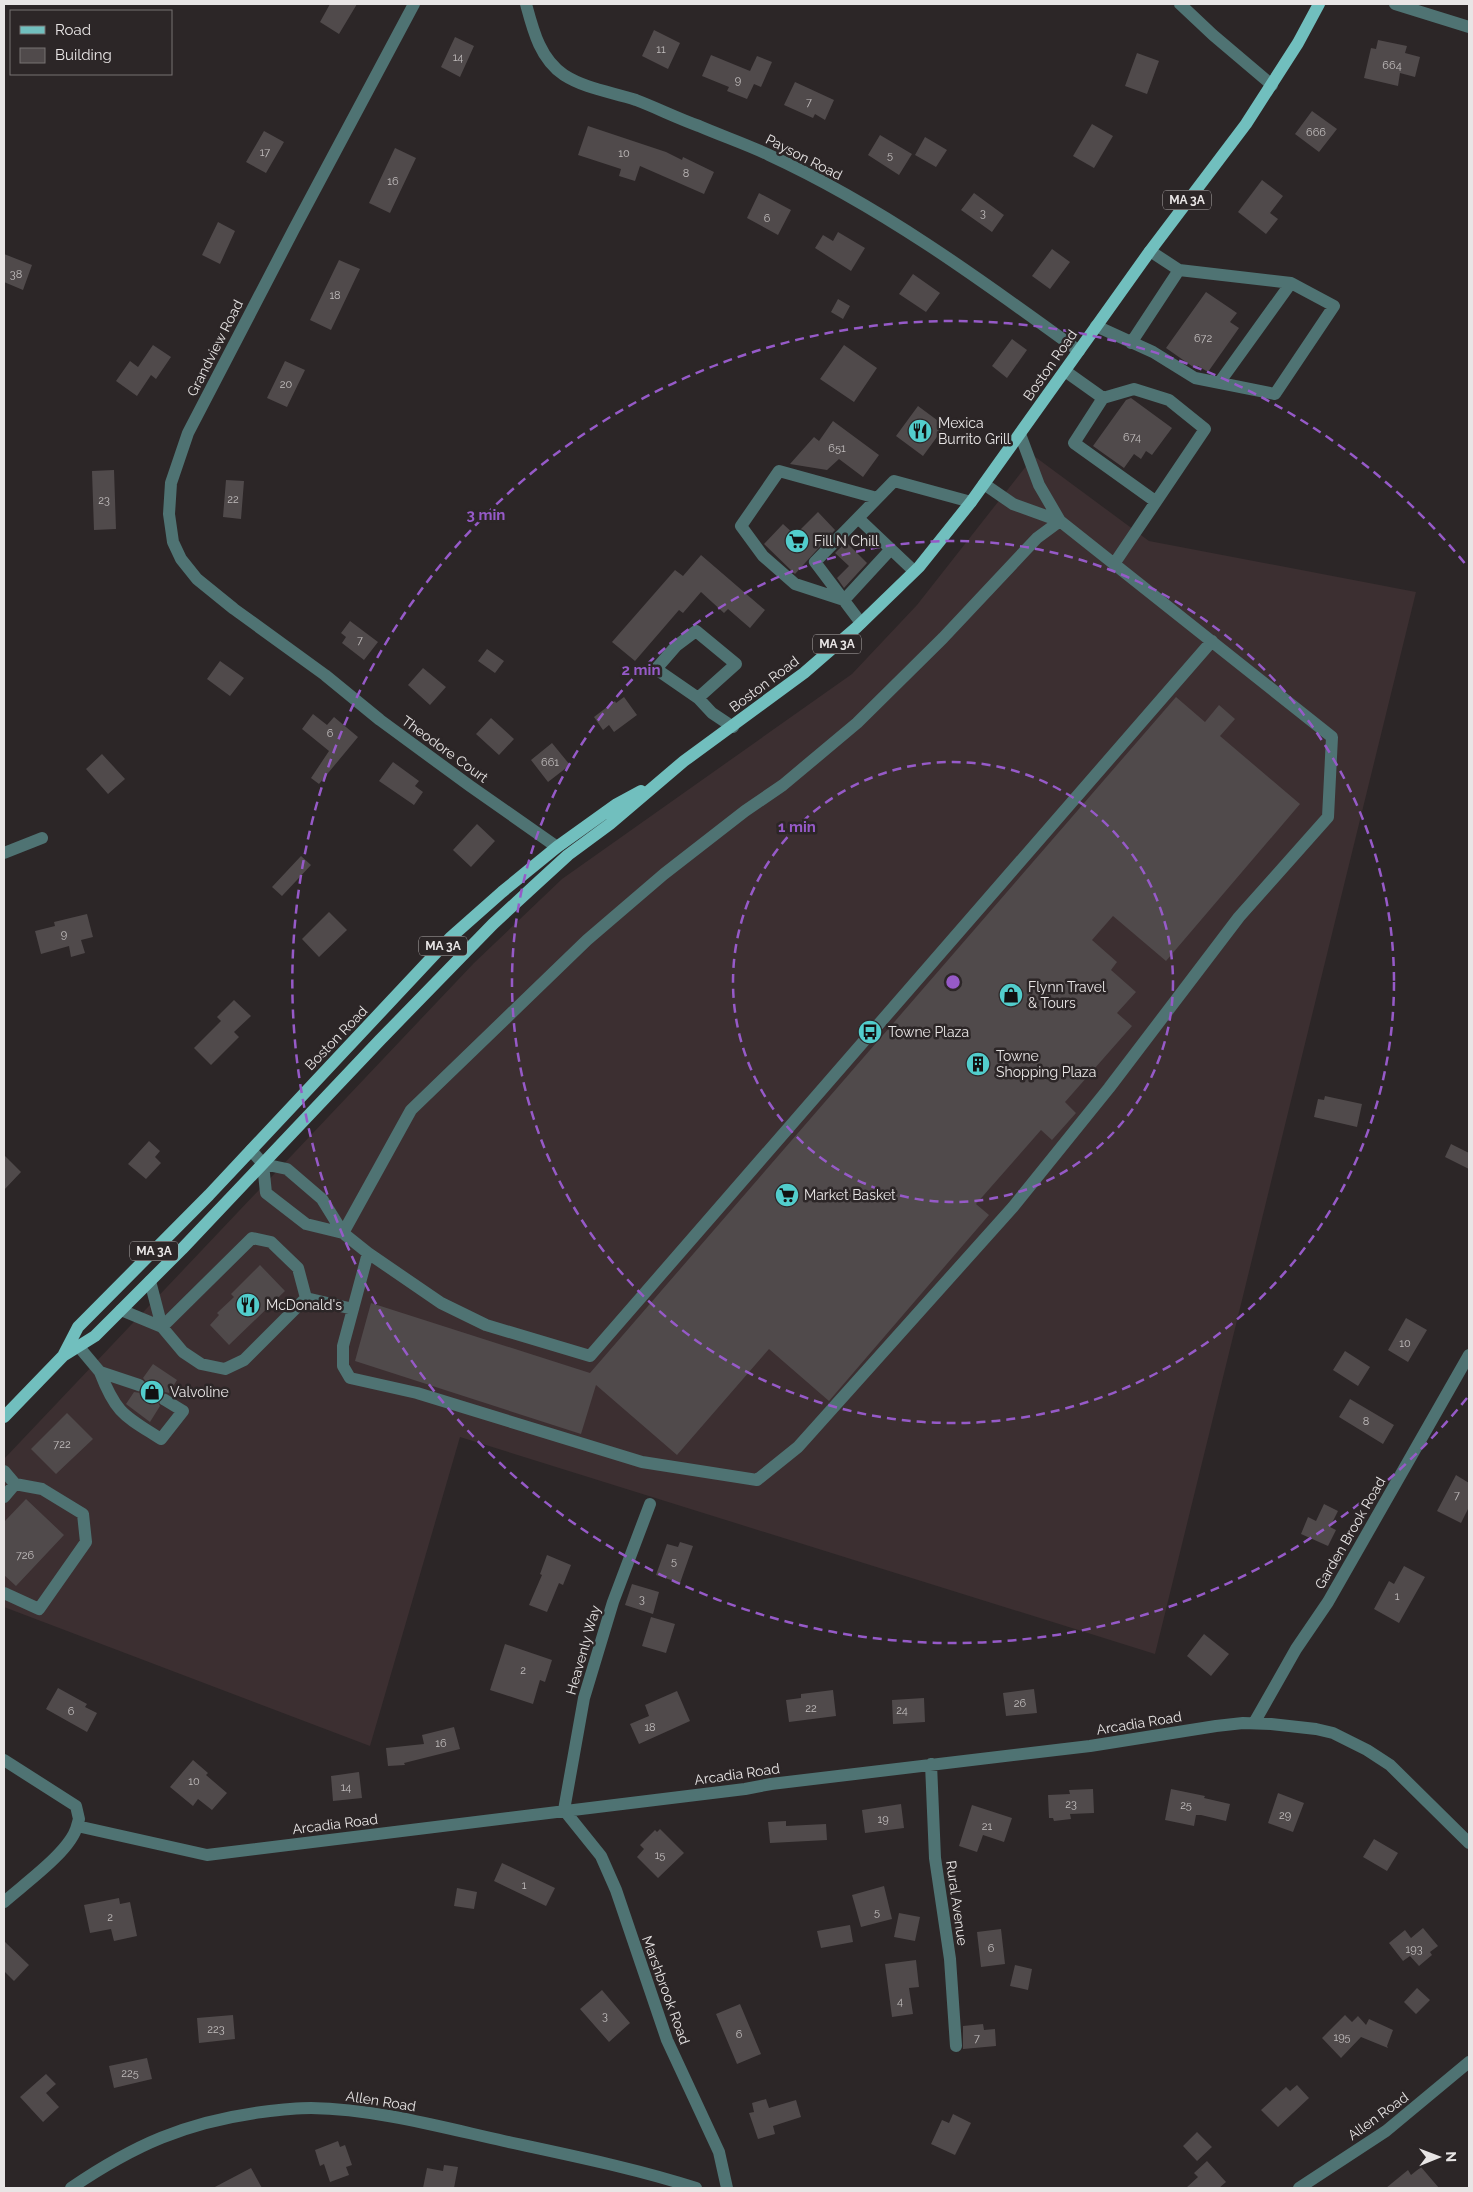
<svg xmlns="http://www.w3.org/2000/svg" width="1473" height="2192" font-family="Raleway,sans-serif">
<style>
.built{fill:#3c2f31}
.building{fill:#504a4b}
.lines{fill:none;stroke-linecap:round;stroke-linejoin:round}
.minor-tunnel{stroke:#484344;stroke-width:12;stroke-dasharray:12 6;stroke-linecap:butt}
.minor{stroke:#4f7373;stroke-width:12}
.major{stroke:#71bfbe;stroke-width:12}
.ring{fill:none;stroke:#965ac8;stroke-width:2.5;stroke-dasharray:9 6}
.labels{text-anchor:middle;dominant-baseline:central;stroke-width:5;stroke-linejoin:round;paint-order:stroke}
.number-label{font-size:11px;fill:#c2bebe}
.shield{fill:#2c2627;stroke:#b0acac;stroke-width:1}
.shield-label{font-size:12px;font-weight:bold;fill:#e8e5e5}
.street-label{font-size:14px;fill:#e8e5e5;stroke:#2c2627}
.poi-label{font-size:14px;fill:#e8e5e5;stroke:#2c2627;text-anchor:start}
.centre{fill:#965ac8;stroke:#2c2627;stroke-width:2.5}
.ring-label{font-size:15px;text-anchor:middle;font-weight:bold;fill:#965ac8;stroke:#2c2627;stroke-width:5;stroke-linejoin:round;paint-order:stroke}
</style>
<rect width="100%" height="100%" fill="#2c2627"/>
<path class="built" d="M1034 456 1149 541 1416 592 1155 1654 460 1437 370 1746 4 1607V1459L474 963 562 879 852 674 917 605Z"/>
<path class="building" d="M330 4H357L339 34 320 22Z
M654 30 680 43 668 69 642 56Z
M455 37 474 46 460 77 441 67Z
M1378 40 1407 46 1405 53 1420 57 1415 77 1400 73 1398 86 1364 78 1371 48 1376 49Z
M1137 53 1159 61 1147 94 1125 86Z
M711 55 750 71 757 56 772 62 761 87 754 84 747 99 727 91 729 87 702 76Z
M795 82 834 100 825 120 815 114 813 118 784 105Z
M1312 111 1337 129 1319 152 1295 134Z
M1092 124 1113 136 1094 168 1073 156Z
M588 126 666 152 682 160 683 157 714 172 704 194 640 166 635 181 619 176 621 169 578 155Z
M264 131 284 142 266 173 246 162Z
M880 135 912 154 899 175 868 155Z
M925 137 947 150 936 167 915 155Z
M395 148 416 158 390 213 369 203Z
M1262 180 1283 196 1270 213 1278 219 1266 234 1238 212Z
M759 193 791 210 778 235 747 218Z
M974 193 1004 215 992 232 961 210Z
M218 222 235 231 220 264 202 255Z
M838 232 865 248 851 271 815 248 823 235 833 241Z
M1052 249 1070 262 1050 289 1032 276Z
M4 254 32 265 23 290 4 282Z
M339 260 360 269 331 330 310 320Z
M913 274 940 293 926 312 899 294Z
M1206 292 1237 313 1230 322 1239 328 1208 372 1198 366 1196 369 1166 348Z
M838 299 850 306 843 319 831 312Z
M1012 339 1027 350 1007 378 992 366Z
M153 345 171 357 156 379 151 375 137 396 116 381 130 361 138 367Z
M844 345 877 368 854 402 820 379Z
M285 361 305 370 287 407 267 398Z
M1131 398 1172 428 1152 455 1146 451 1141 459 1134 454 1124 468 1093 446 1126 400Z
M918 406 945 426 923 456 896 436Z
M833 421 879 455 863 477 839 459 827 470 790 464 814 437 819 441Z
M114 470 116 529 94 530 92 471Z
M226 480 244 481 241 519 223 517Z
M818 512 835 530 795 574 764 544 783 524 795 535Z
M846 542 867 563 844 588 837 578 849 566 835 553Z
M701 555 765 610 750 628 728 609 724 613 701 592 683 613 679 610 635 661 612 642 675 570 683 576Z
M350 621 378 642 364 660 342 643 346 637 341 633Z
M487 649 504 661 495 673 478 661Z
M220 661 244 678 230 696 207 679Z
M423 668 446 687 430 705 408 685Z
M624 697 637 715 614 732 609 725 603 730 594 717 615 701 616 703Z
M1176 697 1205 722 1219 705 1235 719 1220 736 1300 804 1166 961 1113 916 1092 940 1117 962 1111 970 1136 992 1117 1013 1132 1026 1065 1102 1076 1113 1052 1140 1041 1130 976 1204 989 1215 829 1401 769 1349 677 1455 596 1385 581 1434 355 1361 371 1303 590 1373Z
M313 714 327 725 334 717 358 737 319 784 311 778 329 751 302 729Z
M491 718 514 739 499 755 476 734Z
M552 743 570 765 548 782 531 760Z
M102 754 125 779 108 794 86 769Z
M393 762 419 781 415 786 423 792 414 805 379 781Z
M477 824 495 841 471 867 453 850Z
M301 856 311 865 282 896 272 887Z
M329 912 347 930 319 957 302 939Z
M87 914 93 937 81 940 85 953 71 957 69 946 41 954 35 931 55 926 54 922Z
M234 1000 251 1016 234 1032 239 1037 211 1065 194 1048 221 1021 217 1017Z
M1325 1096 1362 1104 1357 1127 1314 1117 1318 1099 1324 1100Z
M149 1141 160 1151 155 1157 161 1163 146 1179 128 1164Z
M1451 1144 1469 1153V1169L1445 1157Z
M4 1155 21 1172 4 1190Z
M260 1265 285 1291 229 1345 210 1325 219 1315 217 1313 234 1297 231 1294Z
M1406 1318 1427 1330 1408 1362 1388 1350Z
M1345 1351 1370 1367 1358 1386 1333 1370Z
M153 1364 177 1380 169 1393 165 1392 158 1395 157 1400 160 1406 150 1422 126 1404 134 1392 141 1393 146 1388 147 1383 143 1378Z
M1350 1399 1394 1425 1383 1444 1339 1417Z
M67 1413 93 1439 56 1474 31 1449Z
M1456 1475 1469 1483V1507L1461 1523 1437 1511Z
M26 1499 64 1535 16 1586 4 1575V1522Z
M1324 1504 1338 1511 1330 1527 1336 1530 1328 1546 1301 1534 1308 1517 1316 1521Z
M680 1542 693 1546 680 1583 656 1575 667 1544 678 1547Z
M547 1555 571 1565 563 1585 559 1583 547 1612 529 1605 542 1575 540 1574Z
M1404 1566 1425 1577 1399 1623 1374 1609 1389 1581 1394 1584Z
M632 1584 659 1592 653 1614 625 1605Z
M651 1617 675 1624 666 1653 642 1646Z
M1204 1634 1229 1654 1211 1676 1187 1656Z
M505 1644 552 1660 545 1682 540 1680 533 1704 490 1690Z
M58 1688 87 1704 85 1707 97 1713 87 1732 46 1709Z
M1034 1689 1037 1713 1006 1716 1003 1693Z
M833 1690 836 1716 789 1722 786 1700 801 1698V1694Z
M677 1691 690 1721 639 1744 630 1724 649 1716 645 1705Z
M924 1698 925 1722 893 1724 892 1700Z
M454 1727 460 1749 404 1763 405 1765 388 1766 386 1748 424 1744 422 1735Z
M193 1760 208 1773 206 1775 227 1793 212 1810 198 1799 193 1806 170 1787Z
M359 1772 362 1798 333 1801 331 1776Z
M1093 1789 1094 1813 1070 1814 1071 1819 1054 1821 1053 1818H1049L1048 1795 1070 1794 1069 1790Z
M1171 1789 1205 1796 1204 1798 1230 1804 1226 1821 1201 1815H1196L1194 1826 1165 1820Z
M1278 1793 1304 1803 1293 1832 1268 1823Z
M901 1804 904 1828 865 1833 862 1810Z
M972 1805 1012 1818 1004 1842 983 1835 977 1852 959 1846Z
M786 1821V1826L826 1824 827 1840 770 1843 768 1822Z
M660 1829 684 1853 658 1878 637 1857 644 1849 640 1845 655 1830 657 1832Z
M1374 1839 1398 1853 1387 1871 1363 1857Z
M502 1863 555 1888 546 1906 494 1881Z
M884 1886 892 1919 861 1927 852 1895Z
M457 1888 477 1892 474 1909 454 1906Z
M119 1898 120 1904 130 1902 137 1936 114 1941 111 1929 90 1933 84 1905Z
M899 1913 920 1917 915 1941 894 1937Z
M850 1925 853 1942 821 1948 817 1931Z
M1423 1928 1438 1946 1430 1952 1432 1955 1419 1966 1410 1956 1403 1961 1389 1943 1405 1930 1411 1938Z
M1001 1929 1005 1964 981 1967 977 1932Z
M4 1941 29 1965 14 1981 4 1971Z
M916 1960 919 1987 909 1988 913 2014 892 2017 885 1964Z
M1015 1965 1032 1969 1028 1990 1010 1986Z
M1417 1988 1430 2000 1416 2014 1404 2002Z
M602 1990 630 2023 609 2042 580 2009Z
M740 2004 761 2054 737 2064 716 2014Z
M233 2015 235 2039 199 2043 197 2018Z
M1345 2015 1352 2022 1358 2016 1366 2025 1369 2019 1393 2030 1387 2046 1388 2048 1361 2037 1341 2058 1322 2038Z
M983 2024 984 2030 995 2029 996 2046 963 2049V2026Z
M147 2058 152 2079 114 2088 109 2066Z
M46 2074 56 2084 46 2093 59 2107 43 2122 20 2097Z
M1297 2085 1309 2098 1278 2127 1261 2110 1286 2087 1290 2091Z
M766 2099 769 2108 796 2100 801 2117 773 2126 775 2134 758 2139 749 2113 754 2112 752 2103Z
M953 2114 971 2123 955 2155 931 2144 942 2120 949 2123Z
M1197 2132 1212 2147 1197 2161 1183 2146Z
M338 2141 340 2147 345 2145 352 2165 346 2167 349 2175 330 2182 324 2164 320 2166 315 2150Z
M1207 2161 1226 2182 1219 2188H1186L1198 2177 1194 2173Z
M444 2165 458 2167 454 2188H423L427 2168 443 2171Z
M1421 2167 1439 2188H1386L1408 2170 1411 2175Z
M251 2168 262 2188H213Z"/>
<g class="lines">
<path class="minor-tunnel" d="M139 1385 165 1400"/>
<path class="minor" d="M414 4 294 229 188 433 171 483 169 514 173 542 181 559 197 579 234 609 325 675 380 720 470 786 557 847
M526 4C533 30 540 59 564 75 586 89 612 92 636 100 657 108 677 118 699 126 722 136 746 144 769 155 880 206 980 279 1079 351
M1180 4 1213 35 1272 85
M1395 4 1469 27
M1096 326 1153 352 1195 378 1275 394 1334 306 1291 283 1179 270 1150 251
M1131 343 1179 270
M1065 371 1103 398
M1219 383 1291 283
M1020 434 1039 485 1060 521
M877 498 779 471 741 526 763 556 795 584 844 600 891 549
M858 518 894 481 971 502
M1114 564 1205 429 1169 400 1134 389 1103 398 1074 443 1155 501
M861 623 815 562 858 518 914 571
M698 698 656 669 676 646 696 631 736 664 698 698 712 713 733 727
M4 853 42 838
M251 1150 263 1164 266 1193 306 1224 343 1233
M263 1164 287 1169 322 1199 343 1233 368 1253 441 1303 486 1325 590 1356 1212 641
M343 1233 411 1110 587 940 664 874 745 811 783 785 857 723 943 638 1037 538 1060 521
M252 1238 271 1242 298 1268 306 1298 244 1360 225 1369 201 1364 183 1352 162 1327Z
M368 1253 343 1346V1366L350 1378 417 1393 642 1462 757 1480 798 1447 1013 1207 1109 1088 1239 917 1328 817 1332 737 1060 521 1013 504 984 484
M306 1298 353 1309
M121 1310 162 1327 150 1281
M79 1347 100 1372
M139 1385 100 1372C116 1414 125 1416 161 1439L183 1411 165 1400
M4 1471 15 1484 42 1489 83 1514 86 1542 39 1609 4 1593
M4 1497 15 1484
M650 1504 613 1602 584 1698 564 1810 601 1856 616 1890 667 2040 719 2152 727 2188
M1254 1723 1296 1649 1328 1602 1469 1355
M4 1760 76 1806 79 1819 77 1826 207 1855 745 1789 771 1784 1090 1746 1216 1726 1243 1723 1271 1724 1316 1729 1333 1733 1367 1750 1390 1765 1469 1843
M931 1764 935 1858 950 1959 956 2046
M4 1902C24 1884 71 1851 77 1826
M71 2188C134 2145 186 2122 262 2112 278 2110 295 2108 311 2108 376 2109 441 2127 504 2141 568 2155 634 2168 696 2188
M1299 2188 1386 2131 1469 2062"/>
<path class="major" d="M63 1356 78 1327 209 1195 450 938 502 892 557 847 617 804 641 791
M4 1417 63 1356 95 1336 182 1249 380 1040 493 924 533 887 568 855 610 824 684 761 804 673 857 627 919 567 971 502 1150 251 1246 124 1298 43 1319 4"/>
</g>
<g class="ring">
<circle cx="953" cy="982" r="220"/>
<circle cx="953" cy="982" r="441"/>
<path d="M1467 1398A661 661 0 1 1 1467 566"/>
</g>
<defs>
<g id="restaurant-disc" transform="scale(1.25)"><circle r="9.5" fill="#52cdcc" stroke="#2c2627"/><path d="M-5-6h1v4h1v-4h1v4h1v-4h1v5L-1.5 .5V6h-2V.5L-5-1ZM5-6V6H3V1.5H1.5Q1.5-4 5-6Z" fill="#111"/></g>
<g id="supermarket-disc" transform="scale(1.25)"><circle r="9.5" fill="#52cdcc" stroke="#2c2627"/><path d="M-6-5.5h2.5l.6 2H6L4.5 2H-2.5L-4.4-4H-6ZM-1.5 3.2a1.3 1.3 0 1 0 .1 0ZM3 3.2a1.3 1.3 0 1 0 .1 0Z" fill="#111"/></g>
<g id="shop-disc" transform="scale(1.25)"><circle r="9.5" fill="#52cdcc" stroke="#2c2627"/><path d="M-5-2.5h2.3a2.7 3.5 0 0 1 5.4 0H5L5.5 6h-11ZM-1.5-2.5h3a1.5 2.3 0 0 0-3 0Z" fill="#111"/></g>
<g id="bus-disc" transform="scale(1.25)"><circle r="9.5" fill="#52cdcc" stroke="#2c2627"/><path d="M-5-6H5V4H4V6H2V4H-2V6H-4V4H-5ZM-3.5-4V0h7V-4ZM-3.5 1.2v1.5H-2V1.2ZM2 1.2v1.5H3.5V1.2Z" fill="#111"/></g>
<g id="building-disc" transform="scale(1.25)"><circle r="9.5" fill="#52cdcc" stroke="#2c2627"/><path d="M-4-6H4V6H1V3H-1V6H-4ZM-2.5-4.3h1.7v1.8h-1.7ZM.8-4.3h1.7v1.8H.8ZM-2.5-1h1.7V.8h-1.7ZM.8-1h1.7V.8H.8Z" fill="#111"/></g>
</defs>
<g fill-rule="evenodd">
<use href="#restaurant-disc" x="920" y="431"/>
<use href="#supermarket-disc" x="797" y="541"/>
<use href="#shop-disc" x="1011" y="995"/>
<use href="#bus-disc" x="870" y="1032"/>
<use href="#building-disc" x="978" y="1064"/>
<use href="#supermarket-disc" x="787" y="1195"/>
<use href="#restaurant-disc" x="248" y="1305"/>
<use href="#shop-disc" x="152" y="1392"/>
</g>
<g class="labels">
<g class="number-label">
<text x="661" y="49">11</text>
<text x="458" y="57">14</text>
<text x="1392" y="65">664</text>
<text x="738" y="80">9</text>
<text x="809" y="102">7</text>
<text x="1316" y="132">666</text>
<text x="265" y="152">17</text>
<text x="624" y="153">10</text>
<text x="890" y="155">5</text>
<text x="686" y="173">8</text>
<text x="393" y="181">16</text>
<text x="983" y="213">3</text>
<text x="767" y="218">6</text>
<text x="16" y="274">38</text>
<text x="335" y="295">18</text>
<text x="1203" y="338">672</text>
<text x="286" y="384">20</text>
<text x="1132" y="437">674</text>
<text x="837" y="448">651</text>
<text x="233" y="499">22</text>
<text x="104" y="500">23</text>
<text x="360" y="640">7</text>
<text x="330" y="733">6</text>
<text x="550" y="762">661</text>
<text x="64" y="934">9</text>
<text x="1405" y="1343">10</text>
<text x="1366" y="1421">8</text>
<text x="62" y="1444">722</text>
<text x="1457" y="1495">7</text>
<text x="25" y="1555">726</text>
<text x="674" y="1561">5</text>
<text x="1397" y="1596">1</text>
<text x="642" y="1599">3</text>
<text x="523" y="1670">2</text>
<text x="1020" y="1703">26</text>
<text x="811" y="1708">22</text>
<text x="902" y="1710">24</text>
<text x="71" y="1711">6</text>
<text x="650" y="1727">18</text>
<text x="441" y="1743">16</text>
<text x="194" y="1781">10</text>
<text x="346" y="1787">14</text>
<text x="1071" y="1804">23</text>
<text x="1186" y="1805">25</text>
<text x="1285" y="1815">29</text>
<text x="883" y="1819">19</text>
<text x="987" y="1826">21</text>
<text x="660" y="1855">15</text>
<text x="524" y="1885">1</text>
<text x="877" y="1912">5</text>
<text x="110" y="1917">2</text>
<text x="991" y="1948">6</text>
<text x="1414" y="1949">193</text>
<text x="900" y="2001">4</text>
<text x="605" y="2016">3</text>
<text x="216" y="2029">223</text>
<text x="739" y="2034">6</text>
<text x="1342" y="2037">195</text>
<text x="977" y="2038">7</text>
<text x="130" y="2073">225</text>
</g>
<g class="shield">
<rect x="1163" y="190.5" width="48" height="19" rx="4"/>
<rect x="813" y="634.5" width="48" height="19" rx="4"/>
<rect x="419" y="936.5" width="48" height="19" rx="4"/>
<rect x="130" y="1241.5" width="48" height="19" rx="4"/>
</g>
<g class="shield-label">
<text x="1187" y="200">MA 3A</text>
<text x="837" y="644">MA 3A</text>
<text x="443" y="946">MA 3A</text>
<text x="154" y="1251">MA 3A</text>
</g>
<g class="street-label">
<text transform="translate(804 157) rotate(27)">Payson Road</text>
<text transform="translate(215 348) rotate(-63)">Grandview Road</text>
<text transform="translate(1050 365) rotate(-55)">Boston Road</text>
<text transform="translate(764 684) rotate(-37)">Boston Road</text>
<text transform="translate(445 749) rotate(36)">Theodore Court</text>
<text transform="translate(336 1038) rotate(-46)">Boston Road</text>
<text transform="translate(1350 1533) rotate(-60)">Garden Brook Road</text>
<text transform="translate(583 1650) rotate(-74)">Heavenly Way</text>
<text transform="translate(1139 1723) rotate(-9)">Arcadia Road</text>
<text transform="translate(737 1774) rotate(-8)">Arcadia Road</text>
<text transform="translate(335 1824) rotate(-7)">Arcadia Road</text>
<text transform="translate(957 1903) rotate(82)">Rural Avenue</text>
<text transform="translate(666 1990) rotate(70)">Marshbrook Road</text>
<text transform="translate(381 2101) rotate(9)">Allen Road</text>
<text transform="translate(1378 2116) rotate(-36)">Allen Road</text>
</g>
<g class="poi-label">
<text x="938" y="423">Mexica<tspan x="938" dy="16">Burrito Grill</tspan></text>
<text x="814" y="541">Fill N Chill</text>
<text x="1028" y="987">Flynn Travel<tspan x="1028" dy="16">&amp; Tours</tspan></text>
<text x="888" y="1032">Towne Plaza</text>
<text x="996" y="1056">Towne<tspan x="996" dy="16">Shopping Plaza</tspan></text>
<text x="804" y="1195">Market Basket</text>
<text x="266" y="1305">McDonald's</text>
<text x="170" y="1392">Valvoline</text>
</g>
</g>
<circle cx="953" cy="982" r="8" class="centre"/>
<g class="ring-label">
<text x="486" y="520">3 min</text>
<text x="641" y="675">2 min</text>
<text x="797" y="832">1 min</text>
</g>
<rect width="1473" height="2192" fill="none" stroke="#e8e5e5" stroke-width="10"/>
<rect x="10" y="10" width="162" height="65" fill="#2c2627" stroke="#777273"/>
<rect x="20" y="26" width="25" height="8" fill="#71bfbe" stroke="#777273"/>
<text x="55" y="35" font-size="15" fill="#e8e5e5">Road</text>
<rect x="20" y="48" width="25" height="15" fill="#504a4b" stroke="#777273"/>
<text x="55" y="60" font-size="15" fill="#e8e5e5">Building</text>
<g transform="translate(1438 2157) rotate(89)" stroke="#2c2627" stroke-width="4" paint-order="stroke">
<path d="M0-4L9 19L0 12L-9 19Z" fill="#e8e5e5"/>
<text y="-8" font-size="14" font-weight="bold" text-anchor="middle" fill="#e8e5e5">N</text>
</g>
</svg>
